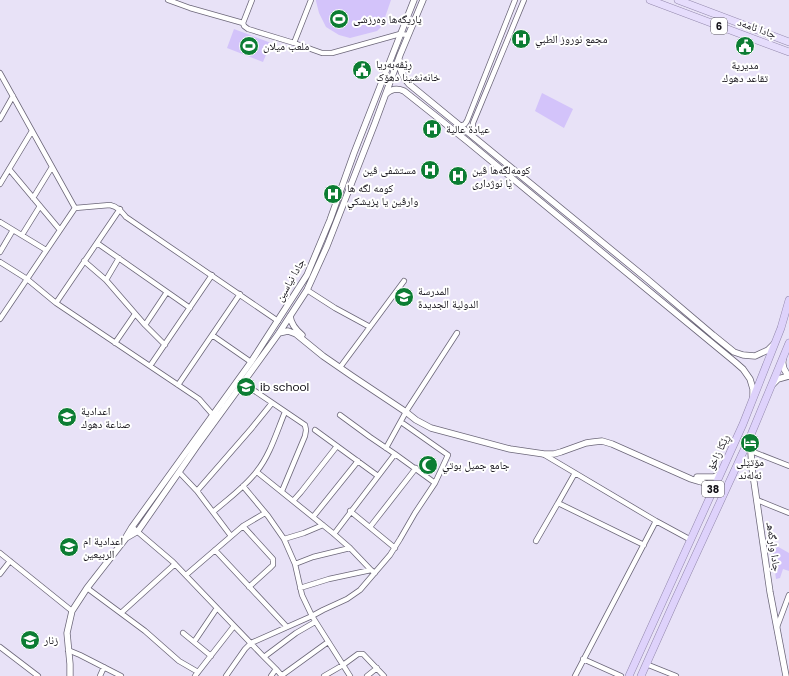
<svg xmlns="http://www.w3.org/2000/svg" width="789" height="676" font-family="Poppins,'Noto Naskh Arabic',sans-serif">
<style>
.green{fill:#d3c3fa}
.lines{fill:none;stroke-linecap:round;stroke-linejoin:round}
.minor-casing{stroke:#6c6779;stroke-width:6}
.tertiary-casing{stroke:#6c6779;stroke-width:7}
.primary-casing{stroke:#9287ab;stroke-width:8}
.trunk-casing{stroke:#9287ab;stroke-width:8}
.minor{stroke:#fff;stroke-width:4.5}
.tertiary{stroke:#fff;stroke-width:5.5}
.primary{stroke:#e6ddfc;stroke-width:7}
.trunk{stroke:#ded2fb;stroke-width:7}
.labels{text-anchor:middle;dominant-baseline:central;stroke-width:4;stroke-linejoin:round;paint-order:stroke}
.shield{fill:#fff;stroke:#5a585d;stroke-width:1}
.shield-label{font-size:10px;font-weight:bold;fill:#131118}
.poi-label{font-size:11px;fill:#131118;stroke:#fff;text-anchor:start}
.street-label{font-size:11px;fill:#131118;stroke:#fff}
</style>
<rect width="100%" height="100%" fill="#e8e2f7"/>
<path class="green" d="M316 0H391L382 26 377 31 350 38 339 35 326 27 319 13 316 1Z
M234 29 271 43 263 62 227 48Z
M542 93 573 109 564 128 535 111Z
M771 545H775L789 553V571L783 569 780 578 776 579Z"/>
<g class="lines">
<g class="minor-casing">
<path id="minor" d="M168 0 190 8 243 23 244 26 248 29 294 43 322 53H332L400 34 408 35
M243 23 252 0
M294 43 311 0
M0 73 75 208
M0 119 13 96
M460 126 465 124 467 121 515 0
M472 136 473 123 524 0
M9 169 60 230
M0 184 32 131
M33 198 52 167
M75 208 110 205C118 207 121 211 126 217L278 321
M0 222 46 250
M22 235 40 206
M97 243 190 308
M0 252 13 230
M84 261 106 280 145 325 165 345
M0 262 27 279 56 303 199 399 213 415
M106 280 119 258
M307 290 335 308 370 327
M56 303 120 209
M0 319 75 208
M145 325 167 292
M212 335 251 362
M115 343 135 314
M150 366 212 275
M341 366 404 281
M243 383 305 425 306 430 305 436 282 491
M178 385 240 294
M340 415 370 437 395 454 435 483
M315 430 378 476
M386 448 407 410 457 333
M751 451 789 466
M543 454 656 521 691 540
M179 472 197 491 231 536
M257 472 334 534 350 548 371 570 375 573
M575 473 558 503 644 545
M243 486 268 516 284 539 295 564 302 595 312 616 350 676
M197 491 251 429 272 403
M757 500 789 513
M293 501 301 492 337 446
M350 511 395 548
M213 512C228 499 245 487 257 471 270 455 277 431 285 412
M313 517 358 461
M243 526 273 559V565L271 567 249 587
M132 527 173 562 264 657 276 669 282 676
M370 527 416 468
M334 534 395 454
M284 539 304 533 323 525
M536 541 558 503
M215 550 287 627
M0 553 72 611
M295 564 313 557 350 548
M0 574 10 561
M186 575 243 526 265 513
M87 588 145 631 179 661 198 672
M300 588 329 579 371 570
M121 613 175 564
M777 627 789 595
M183 633 211 656
M194 642 217 608
M0 647 38 676
M68 650 80 655 121 676
M264 657 296 633 315 622
M583 659 621 676
M646 664 676 676
M100 676 104 667
M195 676 234 626
M226 676 245 649 251 643 312 616 323 610 347 599 360 590 390 555 400 539 415 513 435 483 448 455 401 422
M271 676 276 669
M281 676 328 642
M324 676 343 665 358 654H363L384 676
M367 676 377 668
M575 676 656 521"/>
</g>
<g class="tertiary-casing">
<path id="tertiary" d="M399 59C399 69 402 77 409 84L647 279 713 335 734 352 743 355 755 356 768 350 774 344
M386 94C391 89 397 88 404 91L467 141 735 362 743 369 750 379 753 389V396
M290 316C291 324 296 330 302 335
M279 333 288 331 296 334 323 356 352 376 406 412 416 420 431 428 510 449 544 454H554L561 452 586 443 593 442 602 441 612 444 691 479C702 483 709 480 711 495
M783 360C782 366 784 371 789 376
M773 384 778 379 789 376
M750 437 752 468 770 592 786 676
M737 466C743 462 748 462 752 468
M697 477H714L720 474
M126 537 132 527 251 362 307 275 330 220 354 153 414 0
M70 676V664L67 633 72 611 87 588 126 538 138 531 197 446 279 333 307 290 327 246 375 123 400 55 423 0"/>
</g>
<g class="primary-casing">
<path id="primary" d="M650 0 789 52
M678 0 789 42"/>
</g>
<g class="trunk-casing">
<path id="trunk" d="M629 676 743 424 781 328 789 300
M641 676 675 600 750 437 789 343"/>
</g>
<use href="#minor" class="minor"/>
<use href="#tertiary" class="tertiary"/>
<use href="#primary" class="primary"/>
<use href="#trunk" class="trunk"/>
</g>
<defs>
<g id="stadium-disc" transform="scale(1)"><circle r="9.5" fill="#0c7d33" stroke="#fff"/><path d="M0-5a6.5 5 0 1 0 0 10a6.5 5 0 1 0 0-10ZM-3.5-1.8h7v3.6h-7Z" fill="#fff"/></g>
<g id="hospital-disc" transform="scale(1)"><circle r="9.5" fill="#0c7d33" stroke="#fff"/><path d="M-5-5h3v3.5h4V-5h3V5h-3V1.5h-4V5h-3Z" fill="#fff"/></g>
<g id="civic-disc" transform="scale(1)"><circle r="9.5" fill="#0c7d33" stroke="#fff"/><path d="M-.6-6.5H3V-4.5H.6V-3L4-1V1h2V6H-6V1h2V-1L-.6-3ZM-1.2 2.5V6h2.4V2.5Z" fill="#fff"/></g>
<g id="school-disc" transform="scale(1)"><circle r="9.5" fill="#0c7d33" stroke="#fff"/><path d="M0-5L7-2L0 1L-7-2ZM-4 1L0 2.5L4 1V4Q0 6-4 4Z" fill="#fff"/></g>
<g id="hotel-disc" transform="scale(1)"><circle r="9.5" fill="#0c7d33" stroke="#fff"/><path d="M-6-4.5h1.5V1H6V5H4.5V3h-9V5H-6ZM-4 0a1.8 1.8 0 1 1 3.6 0ZM.5 0V-2.5h3Q6-2.5 6 0Z" fill="#fff"/></g>
<g id="mosque-disc" transform="scale(1)"><circle r="9.5" fill="#0c7d33" stroke="#fff"/><path d="M3.5-4.9A6 6 0 1 0 3.5 4.9A5 5 0 1 1 3.5-4.9Z" fill="#fff"/></g>
</defs>
<g fill-rule="evenodd">
<use href="#stadium-disc" x="339" y="19"/>
<use href="#hospital-disc" x="521" y="39"/>
<use href="#stadium-disc" x="249" y="46"/>
<use href="#civic-disc" x="745" y="46"/>
<use href="#civic-disc" x="362" y="70"/>
<use href="#hospital-disc" x="432" y="129"/>
<use href="#hospital-disc" x="430" y="170"/>
<use href="#hospital-disc" x="458" y="176"/>
<use href="#hospital-disc" x="333" y="194"/>
<use href="#school-disc" x="404" y="297"/>
<use href="#school-disc" x="246" y="387"/>
<use href="#school-disc" x="67" y="417"/>
<use href="#hotel-disc" x="750" y="443"/>
<use href="#mosque-disc" x="428" y="465"/>
<use href="#school-disc" x="69" y="547"/>
<use href="#school-disc" x="30" y="640"/>
</g>
<g class="labels">
<g class="shield">
<rect x="711" y="18" width="16" height="16" rx="3"/>
<rect x="702" y="481" width="22" height="16" rx="3"/>
</g>
<g class="shield-label">
<text x="719" y="26">6</text>
<text x="713" y="489">38</text>
</g>
<g class="poi-label">
<text x="353" y="19">ياريگەها وەرزشی</text>
<text x="535" y="39">مجمع نوروز الطبي</text>
<text x="263" y="46">ملعب ميلان</text>
<text x="376" y="64">ڕێڤه‌به‌ریا<tspan x="376" dy="13">خانەنشينا دهۆک</tspan></text>
<text x="745" y="65" text-anchor="middle">مديرية<tspan x="745" dy="13">تقاعد دهوك</tspan></text>
<text x="446" y="129">عيادة عالية</text>
<text x="416" y="170" text-anchor="end">مستشفى ڤين</text>
<text x="472" y="170">کومەلگەها ڤین<tspan x="472" dy="13">یا نوژداری</tspan></text>
<text x="347" y="188">كومه لگه ها<tspan x="347" dy="13">وارڤين يا پزيشكي</tspan></text>
<text x="418" y="291">المدرسة<tspan x="418" dy="13">الدولية الجديدة</tspan></text>
<text x="260" y="387">ib school</text>
<text x="81" y="411">اعدادية<tspan x="81" dy="13">صناعة دهوك</tspan></text>
<text x="750" y="462" text-anchor="middle">مۆتێلی<tspan x="750" dy="13">ئەلەند</tspan></text>
<text x="442" y="465">جامع جميل بوتي</text>
<text x="83" y="541">اعدادية ام<tspan x="83" dy="13">الربيعين</tspan></text>
<text x="44" y="640">زنار</text>
</g>
<g class="street-label">
<text transform="translate(757 28) rotate(20)">جادا ئامەد</text>
<text transform="translate(290 280) rotate(-60)">جادا نیاسین</text>
<text transform="translate(718 452) rotate(-65)">ڕێکا زاخۆ</text>
<text transform="translate(774 547) rotate(82)">جادا وارگه‌هـ</text>
</g>
</g>
</svg>
